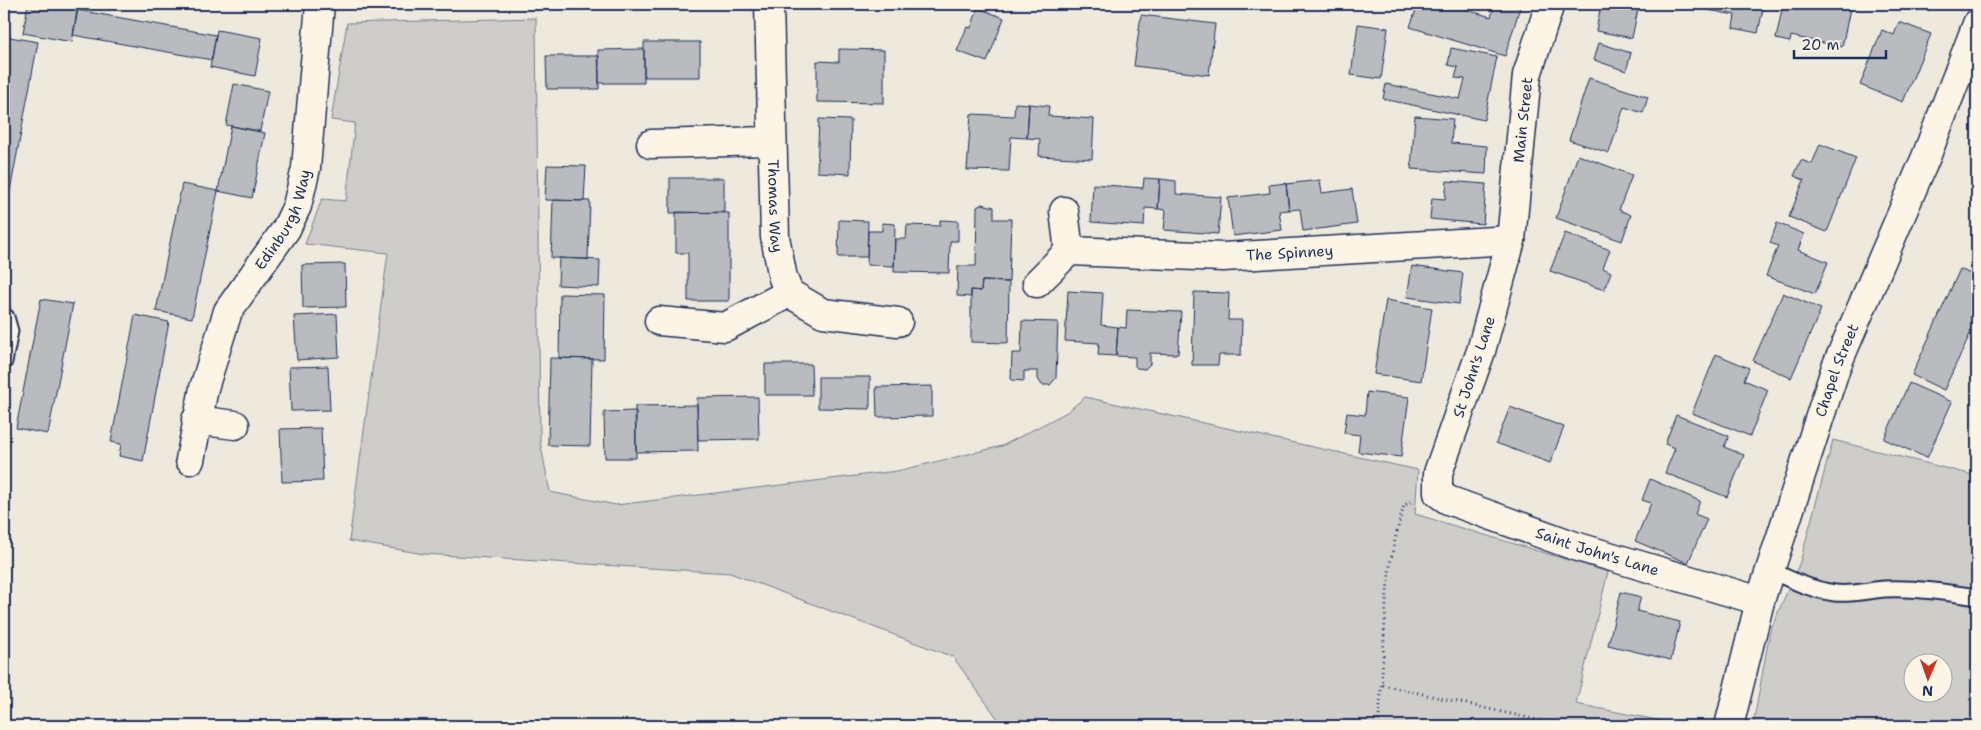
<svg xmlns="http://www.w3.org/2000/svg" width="1981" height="730" font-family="'Shantell Sans',sans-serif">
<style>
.green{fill:#cfcdca;stroke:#757e94;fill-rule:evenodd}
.building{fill:#babbbe;stroke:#1b2f5e}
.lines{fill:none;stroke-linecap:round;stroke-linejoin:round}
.lane-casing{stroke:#1b2f5e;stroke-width:19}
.street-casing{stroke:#1b2f5e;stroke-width:31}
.path{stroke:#1b2f5e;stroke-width:3;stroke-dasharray:1 4;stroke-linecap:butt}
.lane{stroke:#fcf5e5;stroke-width:15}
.street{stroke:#fcf5e5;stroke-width:28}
.labels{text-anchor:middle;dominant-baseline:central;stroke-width:4;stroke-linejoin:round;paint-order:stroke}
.street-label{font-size:15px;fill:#1b2f5e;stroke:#fcf5e5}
</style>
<rect width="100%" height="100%" fill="#eee9dd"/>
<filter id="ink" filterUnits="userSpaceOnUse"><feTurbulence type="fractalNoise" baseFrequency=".02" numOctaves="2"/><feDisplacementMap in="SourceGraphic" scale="10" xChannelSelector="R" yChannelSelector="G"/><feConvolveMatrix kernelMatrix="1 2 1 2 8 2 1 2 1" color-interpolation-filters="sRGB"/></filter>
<g filter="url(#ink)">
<path class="green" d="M536 18 540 441 550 492 616 505 897 471 1002 446 1067 412 1085 397 1418 470 1415 514 1608 572 1576 704 1688 726H1003L953 657 730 573 424 554 349 541 388 253 305 244 322 199 346 201 355 123 331 120 347 23Z
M1833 440 1977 476V726H1753L1770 631 1800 562ZM1914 662H1944V692H1914Z"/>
<path class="building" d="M28 4H79L72 42 23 33Z
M1418 4H1447L1491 17 1495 4H1521L1505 56 1410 27Z
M1601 4H1639L1632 38 1596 31Z
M1698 4H1764L1758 33 1733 28 1735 15 1697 8Z
M1783 4H1851L1842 47 1791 36 1790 42 1776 39Z
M978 8 1004 18 987 62 957 51 967 27 971 28Z
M77 10 216 35 212 60 73 35Z
M1141 15 1215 24 1209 75 1134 66Z
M1899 22 1931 34 1903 102 1860 85 1882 30 1894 35Z
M1358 24 1388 28 1381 79 1351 75Z
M217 30 262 38 255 76 210 67Z
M4 36 38 42 4 223Z
M644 42H700V77H644Z
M1599 43 1631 53 1626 71 1594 60Z
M1451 48 1497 57 1484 120 1383 99 1386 84 1460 99 1465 79 1455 78 1458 67 1448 65Z
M644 49V83H599L598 50Z
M839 49 884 50V103L817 102V61L839 62Z
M546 56H599V89H547Z
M1589 78 1648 97 1643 113 1624 107 1609 153 1569 140Z
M234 84 268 91 260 131 226 125Z
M1015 103 1029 104 1027 138 1011 137 1009 171 967 170 971 114 1014 116Z
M1029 104 1049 106 1048 116 1094 119 1092 159 1039 156 1040 139 1027 138Z
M1415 116 1453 119 1451 143 1487 146 1486 174 1411 169Z
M819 119 851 120 850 174 817 172Z
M231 126 265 133 252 198 218 191Z
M1820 144 1856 158 1827 232 1789 217 1804 180 1794 176 1801 160 1812 164Z
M1578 155 1632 175 1619 210 1631 215 1622 241 1556 218Z
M547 165 586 166 584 201 545 200Z
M670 178H724V212L670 213Z
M1144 178 1160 179 1158 209 1145 208 1144 226 1091 222 1093 184 1143 188Z
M1160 179 1176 181V194L1221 197 1218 234 1164 230 1166 210 1158 209Z
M1320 180 1322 193 1352 189 1357 224 1303 231 1300 209 1289 210 1286 184Z
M1447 181 1486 184 1483 224 1430 219 1432 198 1445 199Z
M1286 183 1289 210 1279 211 1282 230 1233 236 1228 198 1270 193 1269 185Z
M182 184 218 191 192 318 156 311Z
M553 200 590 201 588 259 551 258Z
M982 204 994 207V219H1011L1009 282 982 281 981 291 971 290V297L957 296 958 266H976L977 207Z
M676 212 729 213V301H688V253H676Z
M839 220 868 221 867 257H838Z
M940 220 958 221V241H950L949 273 894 272 895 239H906L907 225 940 226Z
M882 223 895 224 894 266 867 265 868 231H882Z
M1777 223 1804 234 1798 250 1828 262 1815 294 1766 276 1778 246 1770 243Z
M1565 233 1610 250 1603 268 1611 272 1604 290 1550 271Z
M559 258 600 260 599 287 558 285Z
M345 264 346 307 303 308 302 265Z
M1412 266 1463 273 1459 304 1407 297Z
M1960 269 1977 277V319L1944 390 1912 375Z
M982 281 1009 282 1008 343 971 342V290L981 291Z
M1068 291 1103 293 1101 325 1118 327 1116 356 1098 355 1099 343 1065 341Z
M1194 292 1229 293 1228 320H1242L1241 355H1219L1218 365H1192Z
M1783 293 1821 309 1791 378 1753 361Z
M560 294 605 295 604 359 559 358Z
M41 299 73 304 48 434 16 428Z
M1386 300 1432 308 1421 381 1374 374Z
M1127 310 1181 312 1178 354 1150 353V364L1145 369 1137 368 1135 366V357L1116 356 1118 327 1126 328Z
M337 314 339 357 297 360 294 316Z
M135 315 169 322 143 461 119 456 121 444 111 442Z
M1022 321 1058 322 1056 378 1050 385H1042L1038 379V371H1024V381L1011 380 1012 353H1021Z
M1716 354 1749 368 1744 380 1768 390 1750 436 1692 413Z
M550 358 592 359 590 446 548 445Z
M765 364H811L812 395H765Z
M328 366 330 410 291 411 289 367Z
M818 377H870V409L818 408Z
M1909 383 1952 402 1927 458 1884 439Z
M932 386V416L877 417 876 387Z
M1367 392 1409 397 1401 457 1358 452 1360 435 1344 433 1347 413 1365 415Z
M758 397 759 439 698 440 697 398Z
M697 405 698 451 636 452 635 406Z
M1510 407 1564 427 1550 463 1496 443Z
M636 411V458H605L604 412Z
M1676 415 1729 436 1724 447 1744 455 1727 497 1665 473 1675 448 1665 444Z
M321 428 323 481 282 482 280 429Z
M1650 479 1700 501 1695 514 1707 519 1688 563 1635 541 1651 503 1642 500Z
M1621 592 1641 597 1637 611 1680 622 1671 660 1608 645Z"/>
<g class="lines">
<g class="lane-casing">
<path id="lane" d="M4 316 6 317 10 331 4 362
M1770 570C1791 580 1812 590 1835 593 1852 595 1869 590 1885 589 1918 588 1945 592 1977 597"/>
</g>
<g class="street-casing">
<g id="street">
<path id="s1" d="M769 4 775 237 783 278 789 293 823 313 898 322"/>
<path id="s2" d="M1550 4 1527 75 1511 240 1481 351 1438 473V493L1448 500 1575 546 1760 601"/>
<path d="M651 144 772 141"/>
<path id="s3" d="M1069 251 1223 257 1511 240"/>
<path d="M1037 283 1069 251 1064 211"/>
<path d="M659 321 725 327 789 293"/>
<path d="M196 420 235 425"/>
<path id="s4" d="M190 460 204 388 228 311 286 229 297 206 306 168 320 4"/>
<path id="s5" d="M1729 726 1760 601 1836 367 1926 157 1977 24"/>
</g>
</g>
<path class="path" d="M1383 685 1564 726
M1378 726C1384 672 1383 619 1390 565 1393 545 1399 524 1404 505L1411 502"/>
<use href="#lane" class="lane"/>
<use href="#street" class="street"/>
</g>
</g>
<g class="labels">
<g class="street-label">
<text transform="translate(1523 120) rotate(-84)">Main Street</text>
<text stroke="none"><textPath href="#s1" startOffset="202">Thomas Way</textPath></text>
<text stroke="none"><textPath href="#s4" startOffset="262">Edinburgh Way</textPath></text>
<text stroke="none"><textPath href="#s3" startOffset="221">The Spinney</textPath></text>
<text transform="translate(1474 367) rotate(-72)">St John's Lane</text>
<text stroke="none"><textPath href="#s5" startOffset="372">Chapel Street</textPath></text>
<text stroke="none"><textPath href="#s2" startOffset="675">Saint John's Lane</textPath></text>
</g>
</g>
<rect width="1981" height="730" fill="none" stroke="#fcf5e5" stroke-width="20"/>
<rect x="10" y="10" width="1961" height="710" fill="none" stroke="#1b2f5e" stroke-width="2" filter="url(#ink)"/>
<g transform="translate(1928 678) rotate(182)"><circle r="24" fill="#fcf5e5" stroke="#a2a6af"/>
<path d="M0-4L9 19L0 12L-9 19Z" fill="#c8321e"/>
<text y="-8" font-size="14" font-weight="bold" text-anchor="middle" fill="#1b2f5e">N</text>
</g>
<path d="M1794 50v8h92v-8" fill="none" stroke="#1b2f5e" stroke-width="2.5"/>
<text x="1801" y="50" font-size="15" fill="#1b2f5e" stroke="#fcf5e5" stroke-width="4" paint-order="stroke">20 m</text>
</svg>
